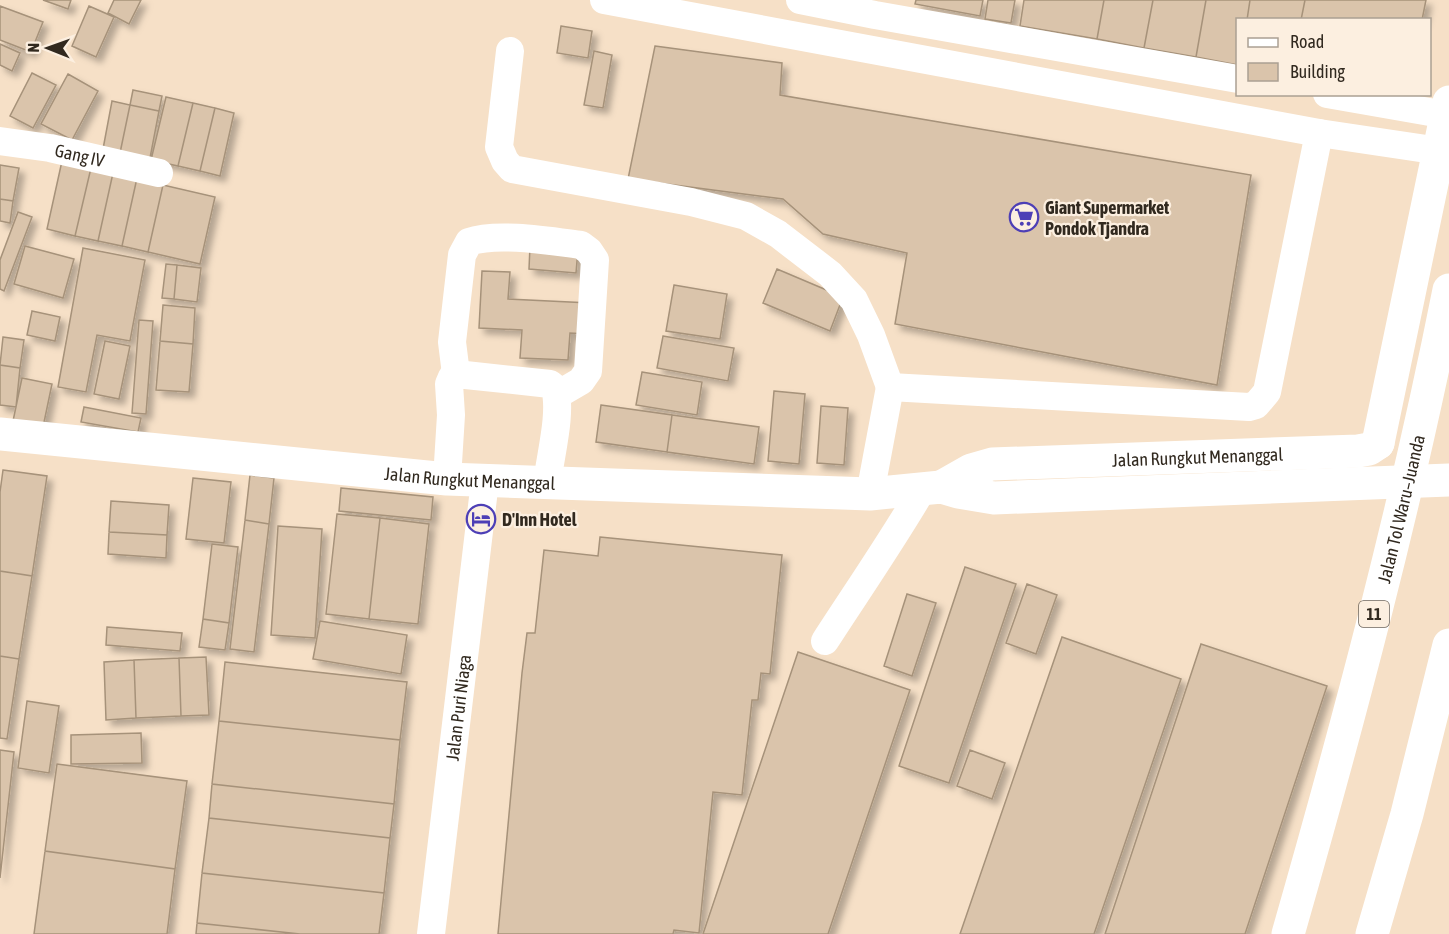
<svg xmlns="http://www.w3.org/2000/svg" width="1449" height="934" font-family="'Asap Condensed',sans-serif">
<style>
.building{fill:#dac4ab;stroke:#a6927a;stroke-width:1.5;filter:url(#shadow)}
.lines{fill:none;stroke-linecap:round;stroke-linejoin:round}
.minor{stroke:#fff;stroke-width:28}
.major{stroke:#fff;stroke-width:33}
.highway{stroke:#fff;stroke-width:33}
.labels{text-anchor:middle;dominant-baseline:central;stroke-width:4.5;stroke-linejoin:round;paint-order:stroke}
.shield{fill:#fcefe0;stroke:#6e6459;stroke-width:1.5}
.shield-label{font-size:16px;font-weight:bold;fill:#31291f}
.street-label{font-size:18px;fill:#31291f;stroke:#fcefe0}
.poi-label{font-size:18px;font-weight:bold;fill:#31291f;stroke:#fcefe0;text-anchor:start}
</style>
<defs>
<filter id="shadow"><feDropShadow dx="5.5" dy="5.5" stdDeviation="3" flood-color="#0004"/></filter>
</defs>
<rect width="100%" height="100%" fill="#f6e0c7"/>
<path class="building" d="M43 0H71L68 9Z
M114 0H141L129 24 108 13Z
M916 0H983L980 16 915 4Z
M988 0H1015L1011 23 985 19Z
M1024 0H1104L1097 39 1020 26Z
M1104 0H1153L1144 48 1097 39Z
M1153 0H1206L1196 57 1144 48Z
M1206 0H1250L1247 20H1238V65L1196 57Z
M1250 0H1305L1301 20H1247Z
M1305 0H1426L1422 20H1301Z
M0 6 43 22 31 52 0 40Z
M89 6 114 17 96 57 72 46Z
M561 26 592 31 588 58 557 53Z
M0 44 20 53 12 71 0 65Z
M655 46 782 63 780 95 1251 175 1217 385 895 324 907 253 823 234 783 199 628 179Z
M594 51 612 55 603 108 584 105Z
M32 73 56 85 33 128 10 116Z
M68 74 98 91 72 140 41 124Z
M133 90 162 96 159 111 130 105Z
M166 97 193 103 178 166 151 160Z
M112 101 130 105 120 153 103 149Z
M193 103 215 108 200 171 178 166Z
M130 105 159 111 150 158 120 153Z
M215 108 234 113 220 176 200 171Z
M62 161 91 168 75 236 47 229Z
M0 165 19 168 13 201 0 199Z
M91 168 113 173 98 241 75 236Z
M113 173 137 178 122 246 98 241Z
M137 178 163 185 148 252 122 246Z
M163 185 215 197 200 264 148 252Z
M0 199 13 201 10 223 0 221Z
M18 212 32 217 4 291 0 289V260Z
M25 246 74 259 63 298 14 284Z
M530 246 578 249 576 273 529 269Z
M83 248 145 260 130 341 97 335 86 392 58 387Z
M166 264 177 265 174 299 162 298Z
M177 265 201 268 197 302 174 299Z
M777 269 843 297 830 331 763 303Z
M482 271 510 272 508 299 590 303 588 334 570 333 568 360 520 358 522 330 479 328Z
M674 285 727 294 720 339 666 331Z
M163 305 195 308 193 344 160 341Z
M32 311 60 317 55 341 27 335Z
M139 320 153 321 146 414 132 413Z
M663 336 734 348 728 381 657 368Z
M3 337 24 340 20 368 0 365Z
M105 341 130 346 119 399 94 394Z
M160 341 193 344 189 392 156 390Z
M0 365 20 368 16 407 0 405Z
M642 372 702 382 697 415 636 405Z
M22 378 52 384 43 427 13 421Z
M774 391 805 394 799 464 768 461Z
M601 405 672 415 667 452 596 442Z
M821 406 848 408 844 465 817 463Z
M84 407 141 418 138 432 81 422Z
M672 415 759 427 754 464 667 452Z
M3 470 47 476 32 576 0 571V492Z
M250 475 274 478 269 524 245 520Z
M193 478 231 482 224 543 186 539Z
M341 488 433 497 431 520 339 511Z
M111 501 169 505 167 535 109 532Z
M337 514 380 518 369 619 326 614Z
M380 518 429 524 418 624 369 619Z
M245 520 269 524 254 652 230 649Z
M278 526 322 529 315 638 271 635Z
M109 532 167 535 166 558 108 554Z
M600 537 782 555 770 674 761 673 758 700H752L742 795 713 792 699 933 674 930 673 934H498L522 673 527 633H535L544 550 598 556Z
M212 544 238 547 229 623 203 619Z
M965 567 1016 584 949 783 899 766Z
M0 571 32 576 19 659 0 656Z
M1027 584 1057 595 1036 654 1006 643Z
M907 594 936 603 912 676 884 666Z
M203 619 229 623 225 650 199 647Z
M320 621 407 635 401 674 313 659Z
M107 627 182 633 180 651 106 645Z
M1062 637 1181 679 1094 934H960Z
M1201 644 1327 686 1245 934H1105Z
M798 652 910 690 828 934H703Z
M0 656 19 659 7 739 0 738Z
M206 657 209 715 181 716 179 658Z
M179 658 181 716 136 718 134 660Z
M134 660 136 718 106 720 104 662Z
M225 662 407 682 400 740 219 721Z
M27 701 59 706 49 773 18 768Z
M219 721 400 740 394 804 212 784Z
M141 733 142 763 71 764V735Z
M0 750 14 752 0 878Z
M970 750 1005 763 992 799 957 786Z
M57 764 187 781 175 869 45 851Z
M212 784 394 804 390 838 209 818Z
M209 818 390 838 384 893 202 873Z
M45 851 175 869 167 934H34Z
M202 873 384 893 379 934H300L197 923Z
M197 923 300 934H196Z"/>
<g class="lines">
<g class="minor">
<path d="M604 0 1319 133 1440 151"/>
<path d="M800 0 875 15 1238 79"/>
<path d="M510 51 499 147 505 161 512 169 691 202 746 216 778 234 830 274 854 300 871 335 890 387"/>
<path d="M1327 94 1447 115"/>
<path id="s1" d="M0 141 50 148 159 173"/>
<path d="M456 374 452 342 462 255 469 242C497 232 550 241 581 245L589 251 595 260 588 371 581 381 557 395"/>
<path d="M447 479 451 415 449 384 452 377 456 374 550 384 555 388C562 414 550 456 547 484"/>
<path d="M870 494 890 387 1249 407 1256 405 1267 392 1319 133"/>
<path d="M825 641C858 590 892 541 923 488"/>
<path id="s2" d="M431 934 485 481"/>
</g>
<g class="major">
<path id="s3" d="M0 434 447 479 870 494 941 487 958 492 994 498 1449 480"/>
<path d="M1378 443 1449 102"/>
<path id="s4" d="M941 487 971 470 992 464 1358 451 1369 449 1378 443"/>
</g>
<g class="highway">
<path id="s5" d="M1288 934C1349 721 1406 507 1449 290"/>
<path d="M1372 934 1407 814 1449 645"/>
</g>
</g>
<defs>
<g id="supermarket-ring" transform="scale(1.5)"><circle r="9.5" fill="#fcefe0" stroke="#4d3fb6" stroke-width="1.5"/><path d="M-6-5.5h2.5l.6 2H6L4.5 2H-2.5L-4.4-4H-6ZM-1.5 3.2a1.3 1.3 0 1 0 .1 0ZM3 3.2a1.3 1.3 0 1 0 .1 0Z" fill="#4d3fb6"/></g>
<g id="hotel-ring" transform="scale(1.5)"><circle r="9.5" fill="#fcefe0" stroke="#4d3fb6" stroke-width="1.5"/><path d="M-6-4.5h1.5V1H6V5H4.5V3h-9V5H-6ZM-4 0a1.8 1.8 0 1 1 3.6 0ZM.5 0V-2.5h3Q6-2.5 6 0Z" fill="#4d3fb6"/></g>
</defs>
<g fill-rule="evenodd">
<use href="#supermarket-ring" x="1024" y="217"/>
<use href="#hotel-ring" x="481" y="519"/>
</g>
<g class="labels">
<rect class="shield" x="1359" y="601" width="30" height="26" rx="4.5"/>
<g class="shield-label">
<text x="1374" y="614">11</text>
</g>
<g class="street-label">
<text stroke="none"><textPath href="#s1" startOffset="81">Gang IV</textPath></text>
<text stroke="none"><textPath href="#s4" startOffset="262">Jalan Rungkut Menanggal</textPath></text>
<text stroke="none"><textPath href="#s3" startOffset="472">Jalan Rungkut Menanggal</textPath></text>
<text stroke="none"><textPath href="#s5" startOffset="440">Jalan Tol Waru–Juanda</textPath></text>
<text stroke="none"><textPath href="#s2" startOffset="228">Jalan Puri Niaga</textPath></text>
</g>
<g class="poi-label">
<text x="1045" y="207">Giant Supermarket<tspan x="1045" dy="21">Pondok Tjandra</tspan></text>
<text x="502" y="519">D'Inn Hotel</text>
</g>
</g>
<rect x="1236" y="18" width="195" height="78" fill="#fcefe0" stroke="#aba093" stroke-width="1.5"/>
<rect x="1248" y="38" width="30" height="9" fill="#ffffff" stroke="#aba093" stroke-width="1.5"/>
<text x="1290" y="48" font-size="18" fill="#31291f">Road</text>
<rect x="1248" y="63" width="30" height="18" fill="#dac4ab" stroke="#aba093" stroke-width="1.5"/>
<text x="1290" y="78" font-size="18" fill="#31291f">Building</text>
<g transform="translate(48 48) rotate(271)" stroke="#fcefe0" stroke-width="4.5" paint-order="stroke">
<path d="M0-4.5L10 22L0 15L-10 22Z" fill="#31291f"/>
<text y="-9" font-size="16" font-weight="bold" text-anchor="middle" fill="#31291f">N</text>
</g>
</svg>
